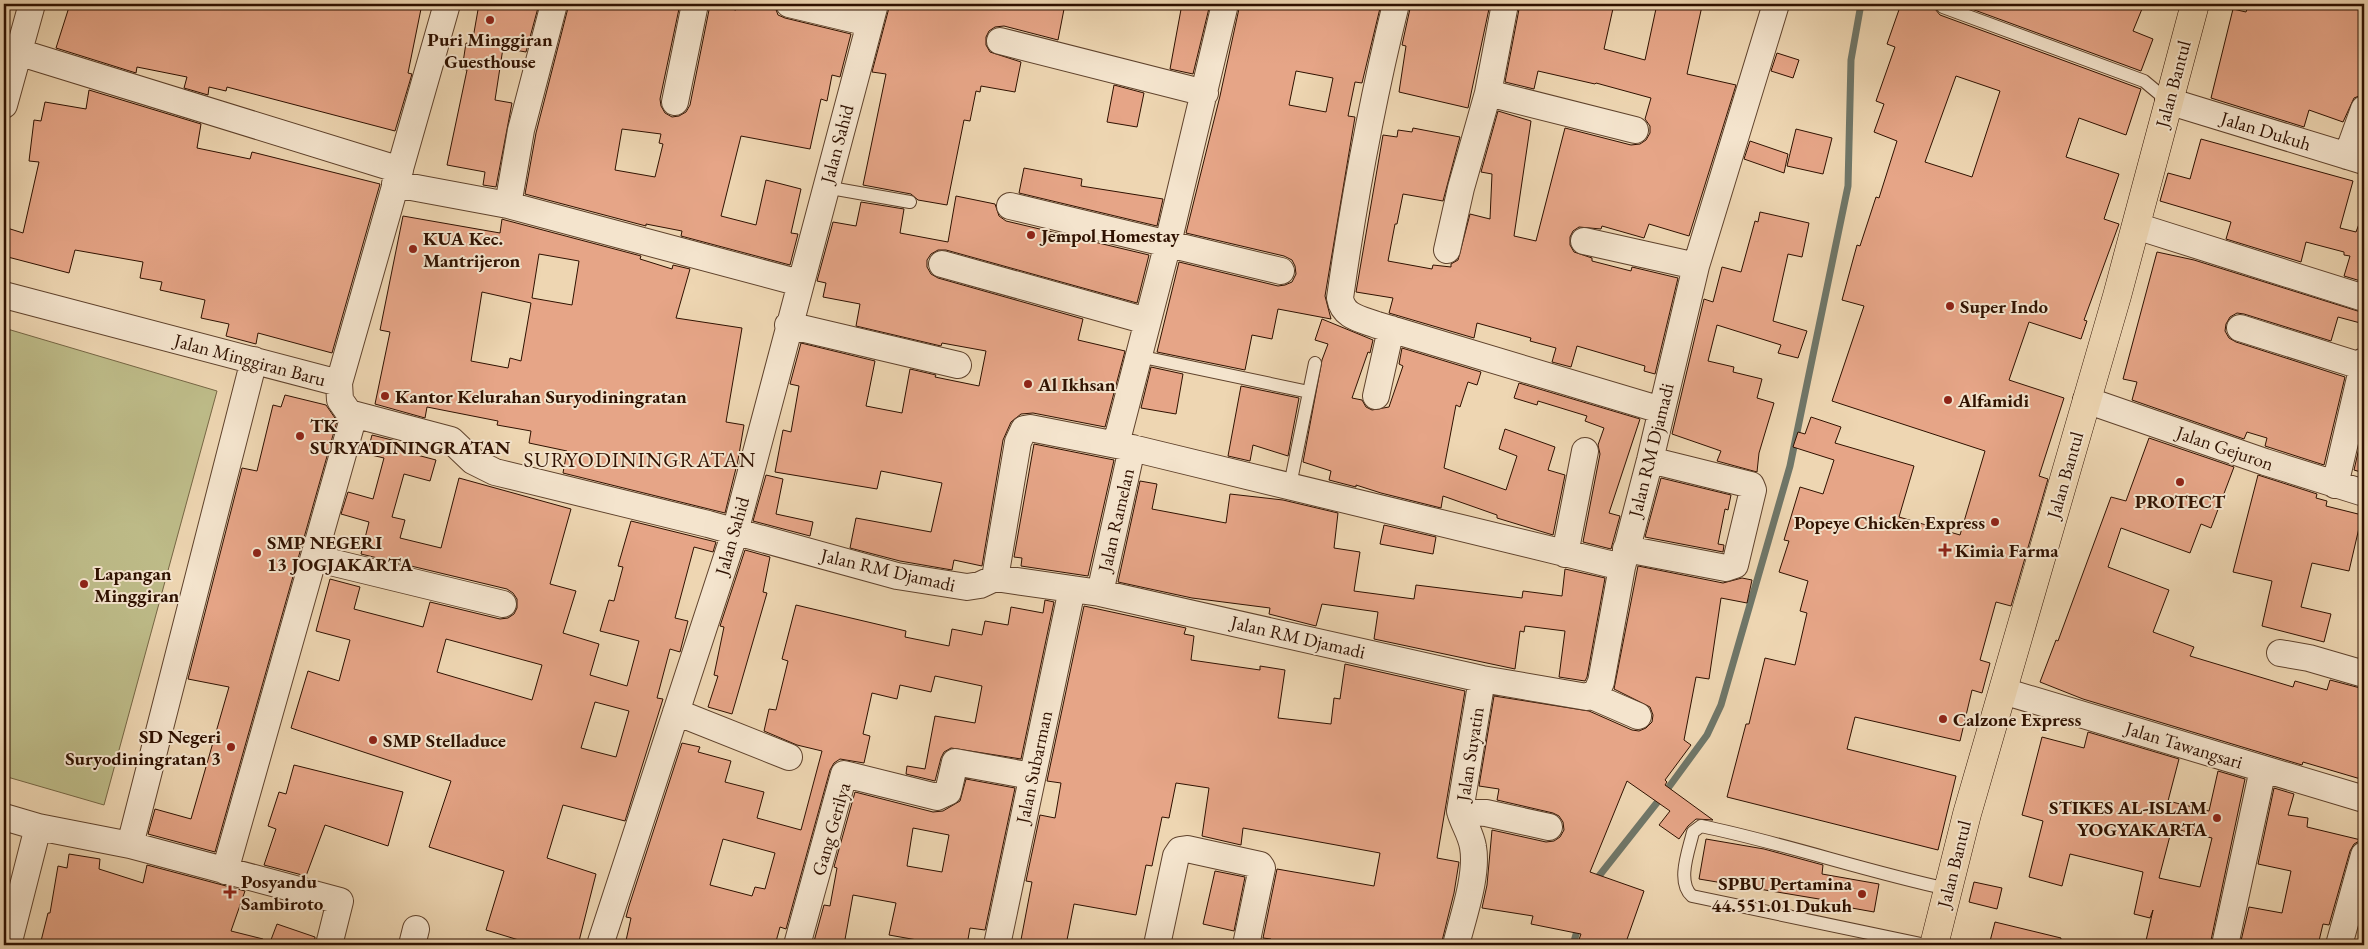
<svg xmlns="http://www.w3.org/2000/svg" width="2368" height="949" font-family="'EB Garamond',serif">
<style>
.pitch{fill:#bebc89;stroke:#766644}
.lines{fill:none;stroke-linecap:round;stroke-linejoin:round}
.stream{stroke:#6f7668;stroke-width:7}
.building{fill:#e6a587;stroke:#2f1100;fill-rule:evenodd}
.lane-casing{stroke:#5f422c;stroke-width:14}
.street-casing{stroke:#5f422c;stroke-width:28}
.primary-casing{stroke:#2f1100;stroke-width:29}
.lane{stroke:#f4e4cd;stroke-width:12}
.street{stroke:#f4e4cd;stroke-width:26}
.primary{stroke:#eed6b2;stroke-width:28}
.poi-dot{fill:#8f2418;stroke:#f4e4cd;stroke-width:2}
.labels{text-anchor:middle;dominant-baseline:central;stroke-width:4;stroke-linejoin:round;paint-order:stroke}
.poi-label{font-size:19px;font-weight:bold;fill:#2f1100;stroke:#f4e4cd;text-anchor:start}
.street-label{font-size:19px;fill:#2f1100;stroke:#f4e4cd}
.quarter-label{font-size:21px;letter-spacing:1px;fill:#2f1100;stroke:#f4e4cd}
</style>
<rect width="100%" height="100%" fill="#eed6b2"/>
<filter id="stains"><feTurbulence type="fractalNoise" baseFrequency=".004" numOctaves="4"/><feColorMatrix values="0 0 0 0 .2 0 0 0 0 .09 0 0 0 0 .02 0 0 0 .5 -.17"/></filter>
<radialGradient id="worn" r=".72"><stop offset=".6" stop-color="#630" stop-opacity="0"/><stop offset="1" stop-color="#630" stop-opacity=".3"/></radialGradient>
<path class="pitch" d="M4 328 217 391 104 805 4 776Z"/>
<g class="lines">
<path class="stream" d="M1595 881 1663 795 1707 735 1721 705 1790 466 1848 186 1851 60 1861 4
M1573 945 1579 924"/>
</g>
<path class="building" d="M70 4H422L408 73 412 74 395 131 227 87 226 91 209 87 208 95 184 88 187 77 137 67 136 73 56 48Z
M479 4H539L526 52 503 48 495 100 512 103 496 187 483 185 485 172 447 165 467 70 462 69 466 43 472 44Z
M569 4H680L660 99 661 106 665 113 672 117 679 116 686 112 690 105 710 5 736 10 737 4 771 8 772 4H774L778 15 785 18 851 34 840 77 832 75 827 101 821 99 810 149 741 136 721 216 756 225 766 180 801 189 791 233 798 234 790 265 681 236 682 231 646 224V226L525 194 536 133ZM622 129 661 134 659 143 663 144 655 177 615 170Z
M890 4H1065L1058 40 1004 26 995 27 989 31 986 37V45L990 52 1021 62 1015 92 981 86 980 92 976 91 970 121 964 120 947 205 918 200 911 194 863 185 886 74 872 72Z
M1182 4H1210L1193 74 1170 69Z
M1240 4H1381L1362 83 1355 82 1348 116 1355 117 1325 296 1331 319 1278 309 1272 339 1252 335 1245 370 1157 352 1179 262 1278 286 1285 285 1292 282 1296 274 1295 266 1292 260 1284 256 1186 233 1220 96ZM1296 71 1333 78 1326 112 1289 105Z
M1411 4H1490L1468 108 1399 92 1406 46 1402 45Z
M1520 4H1614L1604 49 1645 60 1657 4H1689L1702 6 1687 74 1736 85 1689 236 1649 224 1644 238 1602 226 1601 229 1579 227 1573 231 1570 237V245L1574 252 1592 258V261L1631 271 1632 267 1678 278 1655 374 1644 371 1645 366 1577 346 1571 367 1552 362 1556 348 1530 341 1531 338 1477 323 1474 338 1389 313 1393 298 1356 292 1383 135 1397 137 1398 130 1412 132 1413 128 1460 137 1443 201 1403 194 1397 224H1395L1388 261 1432 269 1433 265 1451 267V264L1458 260 1470 214 1490 219 1492 174 1481 172 1498 111 1531 121 1514 236 1536 241 1565 128 1631 145 1640 144 1646 140 1650 133V126L1645 119 1651 98 1596 83 1595 84 1538 71 1534 89 1505 82Z
M1901 4H1936L1935 9 1940 15 2141 89 2126 135 2079 118 2066 157 2119 174 2104 219 2119 224 2084 320 2087 321 2081 339 2029 322 2009 380 2064 398 2039 476 2048 479 2011 606 1996 602 1980 660 1990 663 1982 693 1972 690 1960 741 1855 717 1847 749 1956 776 1938 850 1727 797 1746 724H1749L1765 658 1795 665 1807 613 1800 611 1808 581 1779 572 1789 541 1784 540 1800 487 1823 494 1834 460 1793 447 1798 432 1805 434 1811 417 1841 427 1835 443 1914 466 1899 517 1960 535 1985 451 1832 401 1864 306 1842 300 1857 245 1860 246 1876 197 1879 198 1897 141 1874 132 1884 104 1876 101 1895 47 1887 44ZM1956 76 2000 91 1972 177 1925 162Z
M1958 4H2144L2133 31 2153 39 2141 71Z
M2249 4H2354L2364 9V94L2354 98 2343 122 2309 110 2304 127 2211 98 2233 9 2246 12Z
M1777 53 1799 60 1793 78 1771 71Z
M1114 85 1144 93 1137 127 1107 122Z
M89 90 201 124 197 148 250 159 252 152 380 184 332 353 258 333 256 344 226 336 229 324 201 318 205 300 160 290 162 282 140 278 143 262 75 250 69 273 4 256V227L23 233 39 162 29 161 34 120 41 121 45 102 86 109Z
M1796 129 1832 138 1823 174 1787 166Z
M2201 139 2353 181 2340 228 2356 232 2359 224 2364 225V282L2344 276 2350 256 2344 255V252L2306 242 2301 262 2226 239 2231 222 2160 201 2168 173 2190 179Z
M1750 141 1788 154 1784 173 1744 159Z
M1024 168 1082 179 1081 186 1163 199 1157 226 1019 193Z
M956 196 995 204 999 216 1006 221 1149 255 1137 303 946 250H938L931 254 927 260V267L931 274 938 278 1083 319 1078 340 1125 351 1105 427 1033 413 1021 414 1011 422 1003 440 982 566 954 560 952 570 900 561 850 548 856 518 931 532 942 483 881 471 877 489 775 472 783 430 791 432 799 386 790 384 801 343 875 361 866 406 902 413 910 369 936 375 935 377 979 386 986 351 942 343 941 346 856 326 860 304 823 297 826 283 817 281 833 222 856 226 861 202 904 209 900 233 948 242Z
M1760 212 1809 223 1802 257 1788 254 1773 321 1807 331 1798 358 1778 353 1781 345 1717 325 1708 361 1734 367 1733 372 1762 379 1757 398 1774 403 1759 453 1757 472 1717 461 1721 451 1672 434 1704 299 1713 302 1722 267 1741 272 1755 221 1758 222Z
M403 216 500 233 502 219 505 220 641 256 640 259 672 269 673 265 690 269 676 318 742 328 726 422 744 425 738 460 725 513 563 473 567 451 529 443 531 431 497 425 498 421 427 407 425 418 375 404 390 332 380 330ZM539 254 579 261 572 305 532 298ZM482 292 531 303 521 361 510 358 508 368 471 361Z
M2157 252 2194 260 2364 313V324L2338 317 2331 341 2244 314 2237 313 2230 317 2226 324 2225 331 2229 338 2236 342 2345 377 2324 465 2265 446 2267 438 2247 432 2244 439 2132 400 2137 382 2123 379Z
M1322 319 1373 340 1370 353 1368 352 1352 398 1362 400 1366 407 1372 410 1389 407 1403 366 1399 364 1402 348 1481 372 1477 385 1468 382 1460 407 1456 405 1444 468 1506 490 1517 456 1499 449 1505 429 1555 447 1548 470 1565 475 1553 535 1497 518V515L1443 496 1441 508 1381 493 1356 485V487L1329 480 1331 471 1303 462 1322 360 1328 344 1315 340Z
M1151 367 1183 374 1176 414 1141 408Z
M1519 383 1640 419 1609 513 1620 516 1611 549 1583 542 1600 454 1598 445 1604 428 1585 421 1587 416 1538 401 1537 405 1514 398Z
M1241 386 1299 398 1288 456 1253 445 1250 461 1228 456Z
M285 395 326 405 337 421 215 852 148 834 155 809 191 819 229 687 188 679 242 468 257 471 273 405 281 407Z
M2364 426V473L2354 470Z
M372 435 396 441 394 449 436 460 430 481 404 474 392 517 405 520 400 538 441 548 459 478 571 509 550 584 576 591 563 633 599 644 590 675 627 686 639 641 600 631 609 600 614 601 623 567 618 566 631 521 716 542 713 552 694 547 675 618 688 621 680 652 670 649 657 698 663 699 625 821 563 805 547 858 596 874 578 945H535L486 930 504 871 429 847 451 781 291 728 308 671 339 681 350 640 316 631 330 579 360 587 354 609 423 627 430 602 500 619 508 618 514 614 517 608V599L513 593 507 589 361 554 369 522 341 514 348 492 373 499 384 458 367 454ZM446 639 542 665 532 700 437 672ZM595 702 629 711 616 757 581 748Z
M2149 438 2234 467 2211 528 2201 524 2190 553 2121 528 2108 567 2169 590 2153 632 2194 647 2190 656 2293 687 2295 681 2327 690 2330 680 2364 689V780L2303 762 2302 765 2083 699 2040 682 2056 640 2058 641 2111 497 2126 501Z
M1034 444 1114 460 1088 576 1021 566 1022 558 1014 557Z
M766 475 783 479 776 514 813 522 810 536 753 521Z
M2258 475 2317 494 2316 498 2327 501 2326 506 2362 515 2349 571 2312 563 2301 607 2331 614 2324 642 2262 626 2272 581 2233 572Z
M1661 478 1731 495 1728 510 1725 509 1718 544 1724 545 1723 552 1645 537Z
M1140 481 1157 484 1152 509 1226 523 1230 494 1283 500 1338 513 1334 548 1360 552 1354 591 1414 599 1416 585 1522 598 1523 591 1562 596 1565 569 1605 578 1587 677 1585 681 1559 677 1565 631 1525 626 1524 632 1520 631 1515 669 1374 639 1378 612 1322 604 1316 626 1269 614 1270 608 1192 598 1118 582Z
M1384 525 1436 537 1433 554 1380 544Z
M745 550 770 557 763 592 767 593 732 714 708 707 718 676 714 675 724 627 720 626Z
M1638 566 1723 583 1742 578 1752 580 1747 603 1721 598 1709 679 1696 677 1684 740 1691 745 1665 780 1667 782 1665 785 1713 820 1696 819 1688 826 1679 839 1659 825 1670 811 1627 781 1590 872 1644 891 1625 945H1577L1581 934 1531 924 1533 916 1482 908 1487 885 1492 830 1546 842 1554 841 1560 837 1564 830 1563 822 1559 816 1553 813 1497 800 1499 789 1479 786 1494 696 1589 711 1632 730 1639 731 1646 728 1652 722 1653 715 1650 707 1614 689Z
M1045 600 1054 602 1021 759 951 748 944 752 941 758 935 781 906 774 907 766 925 769 935 716 975 723 982 686 935 676 931 692 900 685 897 699 872 693 863 734 870 736 864 763 840 759 834 763 830 770 786 929 780 927 775 945H625L631 918 626 917 629 906 682 743 700 747 698 752 731 761 725 782 764 792 757 818 801 830 822 751 797 745 764 731 769 709 776 710 788 661 782 659 796 605 906 631 905 637 949 646 952 629 982 635 985 621 1008 625 1011 607 1043 613ZM723 839 775 853 765 889 755 887 752 896 710 885Z
M1084 606 1186 628 1184 634 1194 636 1191 660 1260 670V666L1285 670 1278 718 1331 724 1334 698 1340 699 1345 664 1465 691 1437 858 1459 862 1454 893 1441 945H1270L1271 939 1263 938 1277 869 1374 886 1380 853 1243 828 1241 845 1202 836 1209 788 1176 783 1169 818 1162 817 1152 866 1146 865 1136 915 1074 904 1066 945H1020L1032 882 1026 881 1040 815 1055 818 1061 783 1047 781Z
M2088 732 2179 759 2168 801 2209 811 2218 771 2245 779 2210 945H2145L2153 910 2150 918 2134 914 2143 872 2070 854 2062 886 2029 877 2043 821 2022 815 2042 737 2084 748ZM2172 828 2212 838 2200 887 2159 878Z
M294 765 403 792 388 846 325 825 306 876 264 865 276 829 268 826 279 792 286 794Z
M966 779 1015 788 985 930 970 928 967 945H934V943L889 935 896 903 853 895 844 945H813L824 905 830 906 837 868 834 867 855 792 933 812 943 811 960 801ZM913 828 949 835 942 872 907 866Z
M2274 788 2294 794 2288 815 2308 818 2307 827 2361 840 2354 844 2350 851 2329 925 2323 924 2318 945H2240L2249 907 2282 913 2291 871 2258 864Z
M1706 839 1764 849 1823 865 1822 874 1879 884 1874 912 1824 903 1825 900 1699 879Z
M69 854 100 859 99 869 143 883 147 865 245 891 231 931 263 939 262 945H216L199 941 197 945H40L48 913H50L58 866 67 868Z
M1215 871 1245 877 1234 931 1203 924Z
M1974 882 2002 888 1997 909 1969 902Z
M1995 922 2061 938 2060 945H1989Z
M277 924 315 937 314 945H269Z"/>
<g class="lines">
<g class="lane-casing">
<path id="lane" d="M1943 7 2144 81 2168 101
M825 187 910 202
M1138 356 1309 392
M1290 485 1315 363
M1926 945 1692 896C1676 882 1689 850 1693 832L1701 826C1784 843 1864 871 1948 889"/>
</g>
<g class="street-casing">
<path id="street" d="M447 4 339 383 340 400 349 413 451 440 473 461 495 472 708 524 897 576 967 587 980 585 995 578 1100 593 1482 679 1587 697 1596 693 1601 682 1622 567 1650 460 1696 266 1776 4
M789 4 869 23
M1396 4C1372 101 1354 199 1340 298 1343 317 1361 319 1377 325L1661 410
M1505 4 1488 93 1635 130
M1000 41 1205 93
M18 52 400 170
M2168 101 2364 161
M675 102 695 4
M4 105 32 4
M2347 156 2364 109
M395 184 508 205 521 130 554 4
M508 205 800 283
M1010 206 1281 271
M2136 226 2364 298
M1584 241 1696 266
M1447 250 1461 188 1488 93
M942 264 1147 321
M4 295 339 383
M788 325 958 365
M2240 328 2364 367
M1376 396 1391 329
M2086 400 2265 462 2364 493
M1116 444 1168 243 1225 4
M2335 485 2364 361
M1626 549 1726 568 1735 565 1753 490 1751 485 1650 460
M1565 554 1585 451
M314 558 503 604
M995 578 1018 442 1024 429 1030 428 1132 448 1622 567
M1100 593 1132 448
M2280 653 2309 658 2364 674
M2003 691 2364 799
M1592 696 1638 716
M676 712 789 757
M1460 811 1486 813 1549 827
M4 817 38 827 130 845 340 901 329 945
M130 845 254 360
M225 871 354 415
M8 945 38 827
M412 945 416 929
M600 945 735 532 875 4
M797 945 844 774 937 797 948 792 955 762 1032 776
M997 945 1072 589
M1157 945 1176 856 1180 850 1187 849 1260 865 1262 868 1246 945
M1456 945C1463 917 1478 875 1473 847 1471 834 1463 823 1460 811L1482 679
M2225 945 2263 769
M2339 945 2364 855"/>
</g>
<g class="primary-casing">
<path id="primary" d="M1934 945 1967 814 2117 296 2195 4"/>
</g>
<use href="#lane" class="lane"/>
<use href="#street" class="street"/>
<use href="#primary" class="primary"/>
</g>
<g class="poi-dot">
<circle cx="490" cy="20" r="5"/>
<circle cx="1031" cy="235" r="5"/>
<circle cx="413" cy="249" r="5"/>
<circle cx="1950" cy="306" r="5"/>
<circle cx="1028" cy="384" r="5"/>
<circle cx="385" cy="396" r="5"/>
<circle cx="1948" cy="400" r="5"/>
<circle cx="300" cy="436" r="5"/>
<circle cx="2180" cy="482" r="5"/>
<circle cx="1995" cy="522" r="5"/>
<path d="M1942.5 542.5h5v5h5v5h-5v5h-5v-5h-5v-5h5z"/>
<circle cx="257" cy="553" r="5"/>
<circle cx="84" cy="584" r="5"/>
<circle cx="1943" cy="719" r="5"/>
<circle cx="373" cy="740" r="5"/>
<circle cx="231" cy="747" r="5"/>
<circle cx="2217" cy="818" r="5"/>
<path d="M227.5 884.5h5v5h5v5h-5v5h-5v-5h-5v-5h5z"/>
<circle cx="1862" cy="894" r="5"/>
</g>
<g class="labels">
<g class="poi-label">
<text x="490" y="39" text-anchor="middle">Puri Minggiran<tspan x="490" dy="22">Guesthouse</tspan></text>
<text x="1041" y="235">Jempol Homestay</text>
<text x="423" y="238">KUA Kec.<tspan x="423" dy="22">Mantrijeron</tspan></text>
<text x="1960" y="306">Super Indo</text>
<text x="1038" y="384">Al Ikhsan</text>
<text x="395" y="396">Kantor Kelurahan Suryodiningratan</text>
<text x="1958" y="400">Alfamidi</text>
<text x="310" y="425">TK<tspan x="310" dy="22">SURYADININGRATAN</tspan></text>
<text x="2180" y="501" text-anchor="middle">PROTECT</text>
<text x="1985" y="522" text-anchor="end">Popeye Chicken Express</text>
<text x="267" y="542">SMP NEGERI<tspan x="267" dy="22">13 JOGJAKARTA</tspan></text>
<text x="1955" y="550">Kimia Farma</text>
<text x="94" y="573">Lapangan<tspan x="94" dy="22">Minggiran</tspan></text>
<text x="1953" y="719">Calzone Express</text>
<text x="221" y="736" text-anchor="end">SD Negeri<tspan x="221" dy="22">Suryodiningratan 3</tspan></text>
<text x="383" y="740">SMP Stelladuce</text>
<text x="2207" y="807" text-anchor="end">STIKES AL-ISLAM<tspan x="2207" dy="22">YOGYAKARTA</tspan></text>
<text x="241" y="881">Posyandu<tspan x="241" dy="22">Sambiroto</tspan></text>
<text x="1852" y="883" text-anchor="end">SPBU Pertamina<tspan x="1852" dy="22">44.551.01 Dukuh</tspan></text>
</g>
<g class="street-label">
<text transform="translate(2173 84) rotate(-75)">Jalan Bantul</text>
<text transform="translate(2266 131) rotate(17)">Jalan Dukuh</text>
<text transform="translate(837 144) rotate(-75)">Jalan Sahid</text>
<text transform="translate(250 360) rotate(15)">Jalan Minggiran Baru</text>
<text transform="translate(2225 448) rotate(19)">Jalan Gejuron</text>
<text transform="translate(1651 450) rotate(-76)">Jalan RM Djamadi</text>
<text transform="translate(2065 475) rotate(-74)">Jalan Bantul</text>
<text transform="translate(1116 520) rotate(-77)">Jalan Ramelan</text>
<text transform="translate(732 536) rotate(-74)">Jalan Sahid</text>
<text transform="translate(888 570) rotate(13)">Jalan RM Djamadi</text>
<text transform="translate(1298 637) rotate(13)">Jalan RM Djamadi</text>
<text transform="translate(2184 745) rotate(17)">Jalan Tawangsari</text>
<text transform="translate(1470 754) rotate(-81)">Jalan Suyatin</text>
<text transform="translate(1034 767) rotate(-78)">Jalan Subarman</text>
<text transform="translate(831 829) rotate(-74)">Gang Gerilya</text>
<text transform="translate(1954 864) rotate(-76)">Jalan Bantul</text>
</g>
<g class="quarter-label">
<text x="640" y="459">SURYODININGRATAN</text>
</g>
</g>
<rect width="2368" height="949" fill="none" stroke="#eed6b2" stroke-width="20"/>
<rect x="5" y="5" width="2358" height="939" fill="none" stroke="#2f1100" stroke-width="2.5"/>
<rect x="10" y="10" width="2348" height="929" fill="none" stroke="#2f1100"/>
<rect width="100%" height="100%" filter="url(#stains)"/>
<rect width="100%" height="100%" fill="url(#worn)"/>
</svg>
